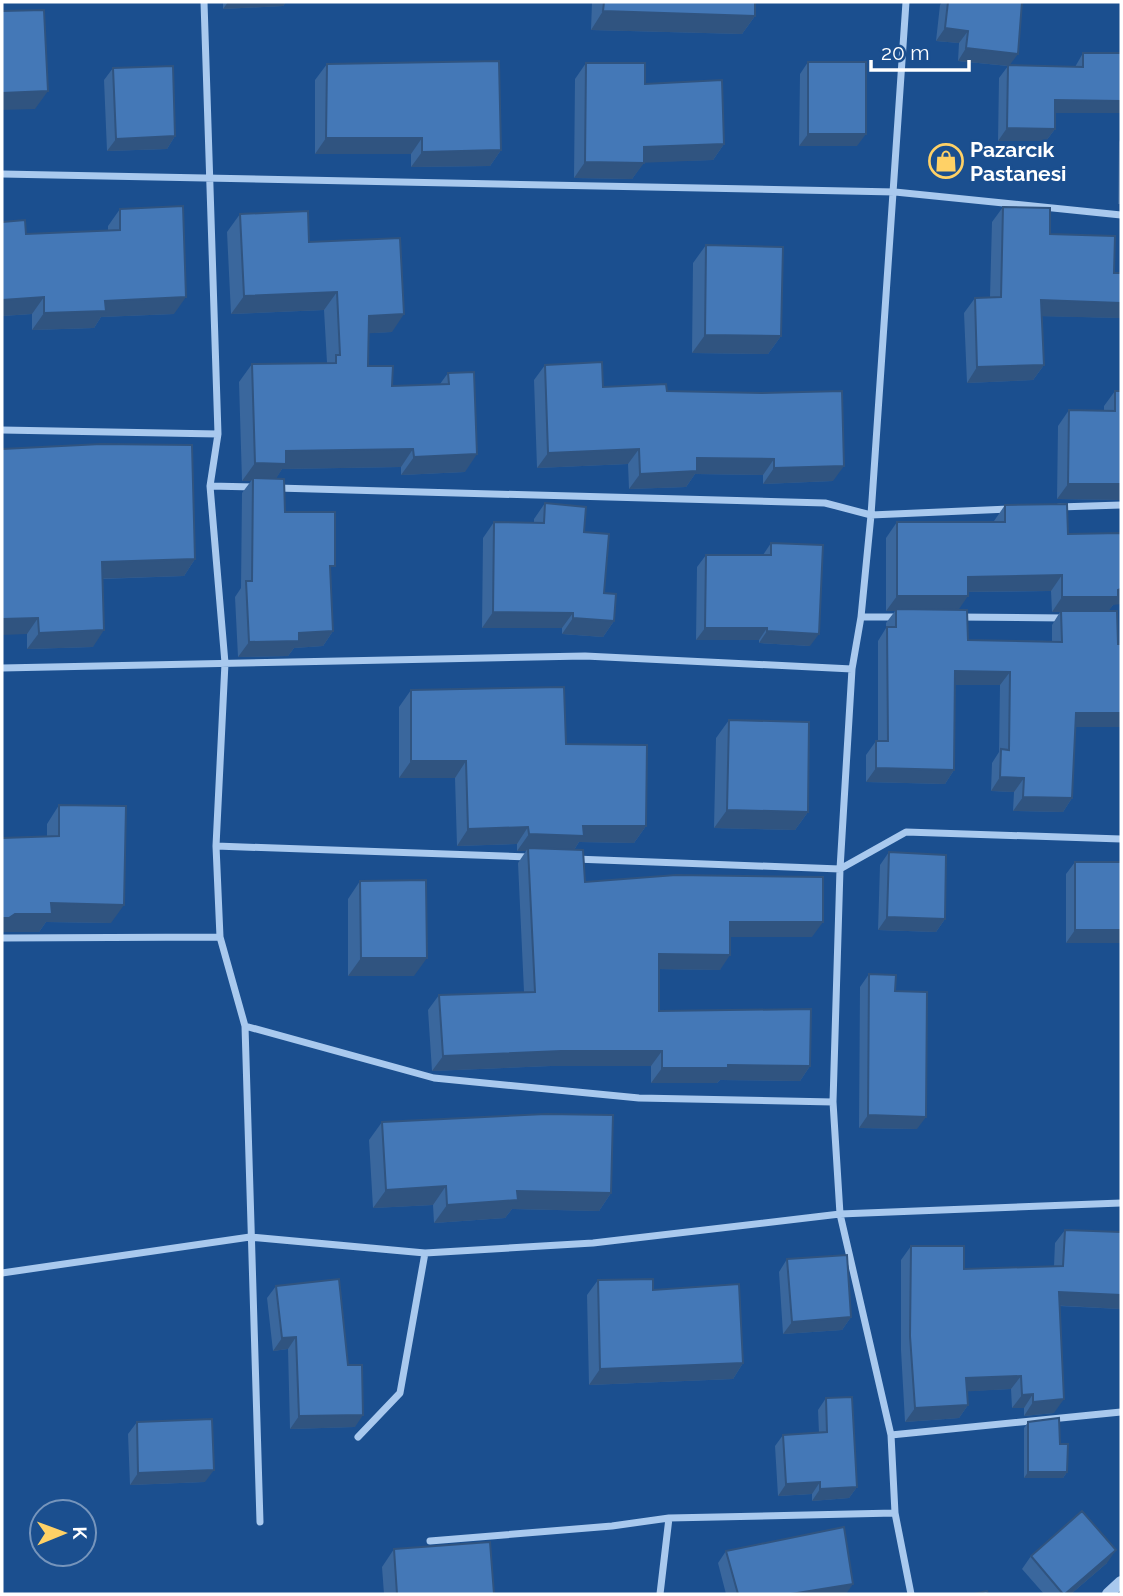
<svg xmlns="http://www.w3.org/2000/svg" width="1123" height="1596" font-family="Raleway,sans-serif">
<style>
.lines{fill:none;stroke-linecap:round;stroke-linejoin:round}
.minor{stroke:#a9c9ee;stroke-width:7}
.tertiary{stroke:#a9c9ee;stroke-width:12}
.wall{fill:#3a679d;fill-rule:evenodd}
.shaded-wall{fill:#305480}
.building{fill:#4478b7;stroke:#305480;stroke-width:2}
.labels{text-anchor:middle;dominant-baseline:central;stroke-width:5;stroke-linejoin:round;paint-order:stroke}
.poi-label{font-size:21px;font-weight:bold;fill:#fff;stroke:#1b4f8f;text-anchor:start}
</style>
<rect width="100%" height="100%" fill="#1b4f8f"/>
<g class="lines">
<path class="minor" d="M204 2 218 434 210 486 225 663 216 846 220 937 245 1026 260 1522
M906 2 871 515 861 617 852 669 840 869 833 1102 840 1214 891 1435 895 1513 911 1594
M2 174 895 192 1121 215
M2 430 218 434
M210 486 254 487
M277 488 825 503 871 515 1009 509
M1059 507 1121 505
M861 617H900
M957 617 1065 618
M2 668 585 656 852 669
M216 846 528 857
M575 859 840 869 906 832 1121 839
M2 938 220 937
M245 1026 434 1078 639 1098 833 1102
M2 1273 250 1237 425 1253 593 1243 840 1214 1121 1203
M891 1435 1121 1412
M358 1437 400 1393 425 1253
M430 1541 612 1526 669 1518
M660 1594 669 1518 895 1513"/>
<path class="tertiary" d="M1108 1594 1121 1582"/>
</g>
<path class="wall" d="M223 2H286L283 6 223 9Z
M592 2H755V16L742 34 591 30Z
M942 2H1022L1009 65 1075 67 1083 53 1121 113H1055V129L1046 141H998L999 78 1008 66 958 61 959 43 936 41 940 5Z
M808 62 857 146H799L800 74Z
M586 63 645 84 724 144 713 160 644 162 632 179 574 178 575 79Z
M327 64 501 150 490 166 411 167V154H315V80Z
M113 68 175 136 167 149 107 151 104 80Z
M1121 138V204H1118L1119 142Z
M1003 207 1114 273H1121V318L1042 316 1044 365 1033 380 967 383 964 313 975 298 990 297 992 222Z
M120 209 174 314 101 317 94 328 32 330V314L2 316V222L26 234 108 231V226Z
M240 214 309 242 392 332 369 333 368 366 392 386 440 384 448 373 465 472 401 475V467L282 469 276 478 285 512 330 573 333 631 323 646 294 648 288 656 238 657 235 597 241 588 242 493 251 481H242L239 382 252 364 327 363 324 310 231 314 227 232Z
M706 245 781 336 768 354 692 353 693 263Z
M545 365 603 387 667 391 833 481 763 484V475L695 474 686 487 629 489 628 464 537 468 534 380Z
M1115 391 1121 500 1057 499 1058 426 1069 410 1104 411V406Z
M2 449 195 559 184 576 102 579 93 647 27 649V634Z
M545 503 584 532 614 621 603 637 562 634V628H482L483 538 494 522 534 523V519Z
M1005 505 1068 534 1113 605 1108 611 1118 644H1121V727H1075L1072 798 1063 812 1013 811 1014 792 991 791 992 763 999 752 1000 685H955L954 770 945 784 866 782V755L876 741H878V641L886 628V623L895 611H886V538L897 522H994V521ZM1051 591 1052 612H1060L1052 625V641L968 640 958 610 968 592Z
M771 543 810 646 759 643V640H696L697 567 706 555H763Z
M411 690 566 744 646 826 634 843 579 842 574 850 585 882 812 937H730L720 970 659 969V1011L810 1066 800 1081 720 1080 717 1083H651V1066H551L432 1071 428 1010 439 995 524 992 518 863 526 851H517V844L457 846 455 778H399V707Z
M729 720 808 812 795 830 714 828 716 738Z
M59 805 111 923 46 922 39 932H2V838L47 836V824Z
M889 852 945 919 936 932 878 930 880 865Z
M1075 862H1121V943H1066V874Z
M360 881 414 976H348V899Z
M869 974 895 991 917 1129 859 1128 860 987Z
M382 1122 611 1193 599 1211 512 1209 505 1218 434 1223 433 1205 373 1208 369 1140Z
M1065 1230 1121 1232V1309L1059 1306 1054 1413 1024 1416V1408H1012L1011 1389 967 1391 968 1405 959 1418 905 1422 901 1350V1260L911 1246 964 1269 1054 1266 1055 1243Z
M787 1259 851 1317 842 1330 783 1334 779 1272Z
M598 1280 653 1290 743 1363 733 1379 589 1385 587 1295Z
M276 1286 355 1427 290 1429 288 1349 273 1351 267 1298Z
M826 1398 857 1487 849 1498 812 1501V1494L778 1496 775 1446 783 1435 819 1433 818 1410Z
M137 1422 205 1482 130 1485 128 1434Z
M1028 1422 1060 1444 1067 1472 1063 1478H1024V1428Z
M394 1549 494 1594H384L382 1567Z
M726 1551 846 1594H726L718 1563Z
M1031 1556 1107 1563 1071 1594H1044L1022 1569Z"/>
<path class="shaded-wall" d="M228 2H286L283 6 223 9Z
M603 11 755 16 742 34 591 30Z
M945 28 968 31 959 43 936 41Z
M966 48 1018 54 1009 66 958 61Z
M48 91 35 109 2 110V93Z
M1055 100 1121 101V113H1047Z
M1007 128 1055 129 1046 141H998Z
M808 134H866L857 146H799Z
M175 136 167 149 107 151 116 139Z
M326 138H422L411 154H315Z
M724 144 713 160 638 163H644L632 179 574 178 585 162 644 147Z
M501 150 490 166 411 167 422 152Z
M337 292 324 310 231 314 244 296Z
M44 297 32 314 2 316V300Z
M186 297 174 314 101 317 94 328 32 330 44 313 105 301Z
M1041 300 1121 303V318L1030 316Z
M404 314 392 332 357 334 369 316Z
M705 335 781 336 768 354 692 353Z
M1044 365 1033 380 967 383 977 367Z
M413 449 401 467 282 469 274 482 253 478 251 481H242L255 463 286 451Z
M639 449 628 464 537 468 548 453Z
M477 454 465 472 401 475 414 457Z
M697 458 774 459 763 475 695 474 686 487 629 489 640 474Z
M844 466 833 481 763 484 774 468Z
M1068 484H1121V500L1057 499Z
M195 559 184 576 90 579 102 562Z
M1062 575 1051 591 957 592 968 577Z
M1121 589V604L1113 605 1107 613 1061 611 1060 612H1052L1062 597Z
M897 596H968L957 612 896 609 895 611H886Z
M493 612 573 613 562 628H482Z
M38 618 27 634 2 635V619Z
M573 618 614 621 603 637 562 634Z
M705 628H767L759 640H696Z
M104 630 93 647 27 649 39 633Z
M333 631 323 646 294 648 288 656 238 657 249 642 299 633Z
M767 631 819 634 810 646 759 643Z
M955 671 1010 672 1000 685H946Z
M1076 713H1121V727H1066Z
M411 761H466L455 778H399Z
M876 768 954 770 945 784 866 782Z
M1000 777 1024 778 1014 792 991 791Z
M1023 797 1072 798 1063 812 1013 811Z
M727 810 808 812 795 830 714 828Z
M583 826H646L634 843 579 842 572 853 528 848 526 851H517L529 834Z
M528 827 517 844 457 846 468 829Z
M51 903 124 905 111 923 46 922 39 932H2V918Z
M887 917 945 919 936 932 878 930Z
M730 922H823L812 937H720Z
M1075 930H1121V943H1066Z
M659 954 730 955 720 970 649 969Z
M361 958H427L414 976H348Z
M561 1051H662L651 1066H551L432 1071 443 1056Z
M728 1065 810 1066 800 1081 720 1080 717 1083H651L662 1068Z
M868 1115 926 1117 917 1129 859 1128Z
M446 1186 433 1205 373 1208 386 1190Z
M517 1191 611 1193 599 1211 512 1209 505 1218 434 1223 447 1205Z
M1059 1292 1121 1295V1309L1049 1305Z
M851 1317 842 1330 783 1334 792 1322Z
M296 1337 288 1349 273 1351 282 1338Z
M743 1363 733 1379 589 1385 600 1369Z
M1021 1376 1011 1389 957 1392 966 1378Z
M1033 1394 1024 1408H1012L1022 1395Z
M1064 1399 1054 1413 1024 1416 1033 1402Z
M968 1405 959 1418 905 1422 915 1408Z
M363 1415 355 1427 290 1429 299 1416Z
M214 1470 205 1482 130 1485 138 1473Z
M1028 1472H1067L1063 1478H1024Z
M820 1482 812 1494 778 1496 786 1484Z
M857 1487 849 1498 812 1501 820 1489Z
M1116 1550 1107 1563 1071 1594H1065Z
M853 1584 846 1594H791Z"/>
<path class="building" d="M604 2H755V16L603 11Z
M948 2H1022L1018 54 966 48 968 31 945 28Z
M44 10 48 91 2 93V11Z
M1083 53H1121V101L1055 100V129L1007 128 1008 65 1083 67Z
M499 61 501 150 422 152V138H326L327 64Z
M808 62H866V134H808Z
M586 63H645V84L722 80 724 144 644 147V163L585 162Z
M173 66 175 136 116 139 113 68Z
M183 206 186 297 105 301 106 311 44 313V297L2 300V222L25 220 26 234 120 230V209Z
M1003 207 1050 208V234L1115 236 1114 273H1121V303L1041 300 1044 365 977 367 975 298 1001 297Z
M308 211 309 242 400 238 404 314 369 316 368 366H393L392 386 449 384 448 373 474 372 477 454 414 457 413 449 286 451V464L255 463 252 364 336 363V355H340L337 292 244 296 240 214Z
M706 245 783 247 781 336 705 335Z
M602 362 603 387 666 384 667 391 762 393 842 391 844 466 774 468V459L697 458V471L640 474 639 449 548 453 545 365Z
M1115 391H1121V484H1068L1069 410 1115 411Z
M101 444 192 445 195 559 102 562 104 630 39 633 38 618 2 619V449Z
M253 478 284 479 285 512H335V566H330L333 631 299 633V641L249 642 246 581H252Z
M545 503 586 507 584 532 609 534 604 593 616 594 614 621 573 618V613L493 612 494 522 544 523Z
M1067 504 1068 534 1121 533V589L1118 590V597H1062V575L968 577V596H897V522H1005V505Z
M771 543 823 545 819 634 767 631V628H705L706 555H771Z
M896 609 967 610 968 640 1062 642 1061 611H1117L1118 644H1121V713H1076L1072 798 1023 797 1024 778 1000 777 1001 749 1009 750 1010 672 955 671 954 770 876 768V741H888L887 627H896Z
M564 687 566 744 647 745 646 826H583L584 836 529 834 528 827 468 829 466 761H411V690Z
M729 720 809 722 808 812 727 810Z
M59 805 126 806 124 905 51 903 52 914H15L9 918H2V838L59 836Z
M528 848 583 850 585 882 676 875 823 877V922H730V955L659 954V1011L811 1009 810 1066 728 1065V1068H662V1051H561L443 1056 439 995 535 992Z
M889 852 946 855 945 919 887 917Z
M1075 862H1121V930H1075Z
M426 880 427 958H361L360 881Z
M869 974 896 975 895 991 927 992 926 1117 868 1115Z
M546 1114 613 1115 611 1193 517 1191 518 1200 447 1205 446 1186 386 1190 382 1122Z
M1065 1230 1121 1232V1295L1059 1292 1064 1399 1033 1402V1394L1022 1395 1021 1376 966 1378 968 1405 915 1408 910 1336 911 1246H964V1269L1063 1266Z
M847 1255 851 1317 792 1322 787 1259Z
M339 1279 348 1365H362L363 1415 299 1416 296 1337 282 1338 276 1286Z
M653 1279V1290L739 1284 743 1363 600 1369 598 1280Z
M852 1397 857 1487 820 1489V1482L786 1484 783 1435 827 1432 826 1398Z
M1059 1418 1060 1444H1068L1067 1472H1028V1422Z
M212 1419 214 1470 138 1473 137 1422Z
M1082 1511 1116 1550 1065 1594H1063L1031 1556Z
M844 1527 853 1584 791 1594H738L726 1551Z
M490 1542 494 1594H397L394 1549Z
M987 1591 988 1594H974Z"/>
<defs>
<g id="shop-ring" transform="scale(1.75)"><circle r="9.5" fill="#1b4f8f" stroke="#ffd166" stroke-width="1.5"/><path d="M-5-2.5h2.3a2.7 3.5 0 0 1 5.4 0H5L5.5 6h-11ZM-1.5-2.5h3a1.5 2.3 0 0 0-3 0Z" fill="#ffd166"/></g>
</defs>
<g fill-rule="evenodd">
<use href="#shop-ring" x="946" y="161"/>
</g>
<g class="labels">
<g class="poi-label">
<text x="970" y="149">Pazarcık<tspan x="970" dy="24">Pastanesi</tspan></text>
</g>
</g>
<rect width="1123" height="1596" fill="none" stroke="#ffffff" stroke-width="7"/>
<g transform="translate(63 1533) rotate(89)"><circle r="33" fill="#1b4f8f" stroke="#7695bc" stroke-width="2"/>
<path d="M0-5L12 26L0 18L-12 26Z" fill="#ffd166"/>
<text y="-10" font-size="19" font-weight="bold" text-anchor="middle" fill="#ffffff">K</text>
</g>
<path d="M871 60v10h98v-10" fill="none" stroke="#ffffff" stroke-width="3.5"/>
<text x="881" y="60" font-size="21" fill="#ffffff" stroke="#1b4f8f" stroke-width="5" paint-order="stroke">20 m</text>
</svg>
